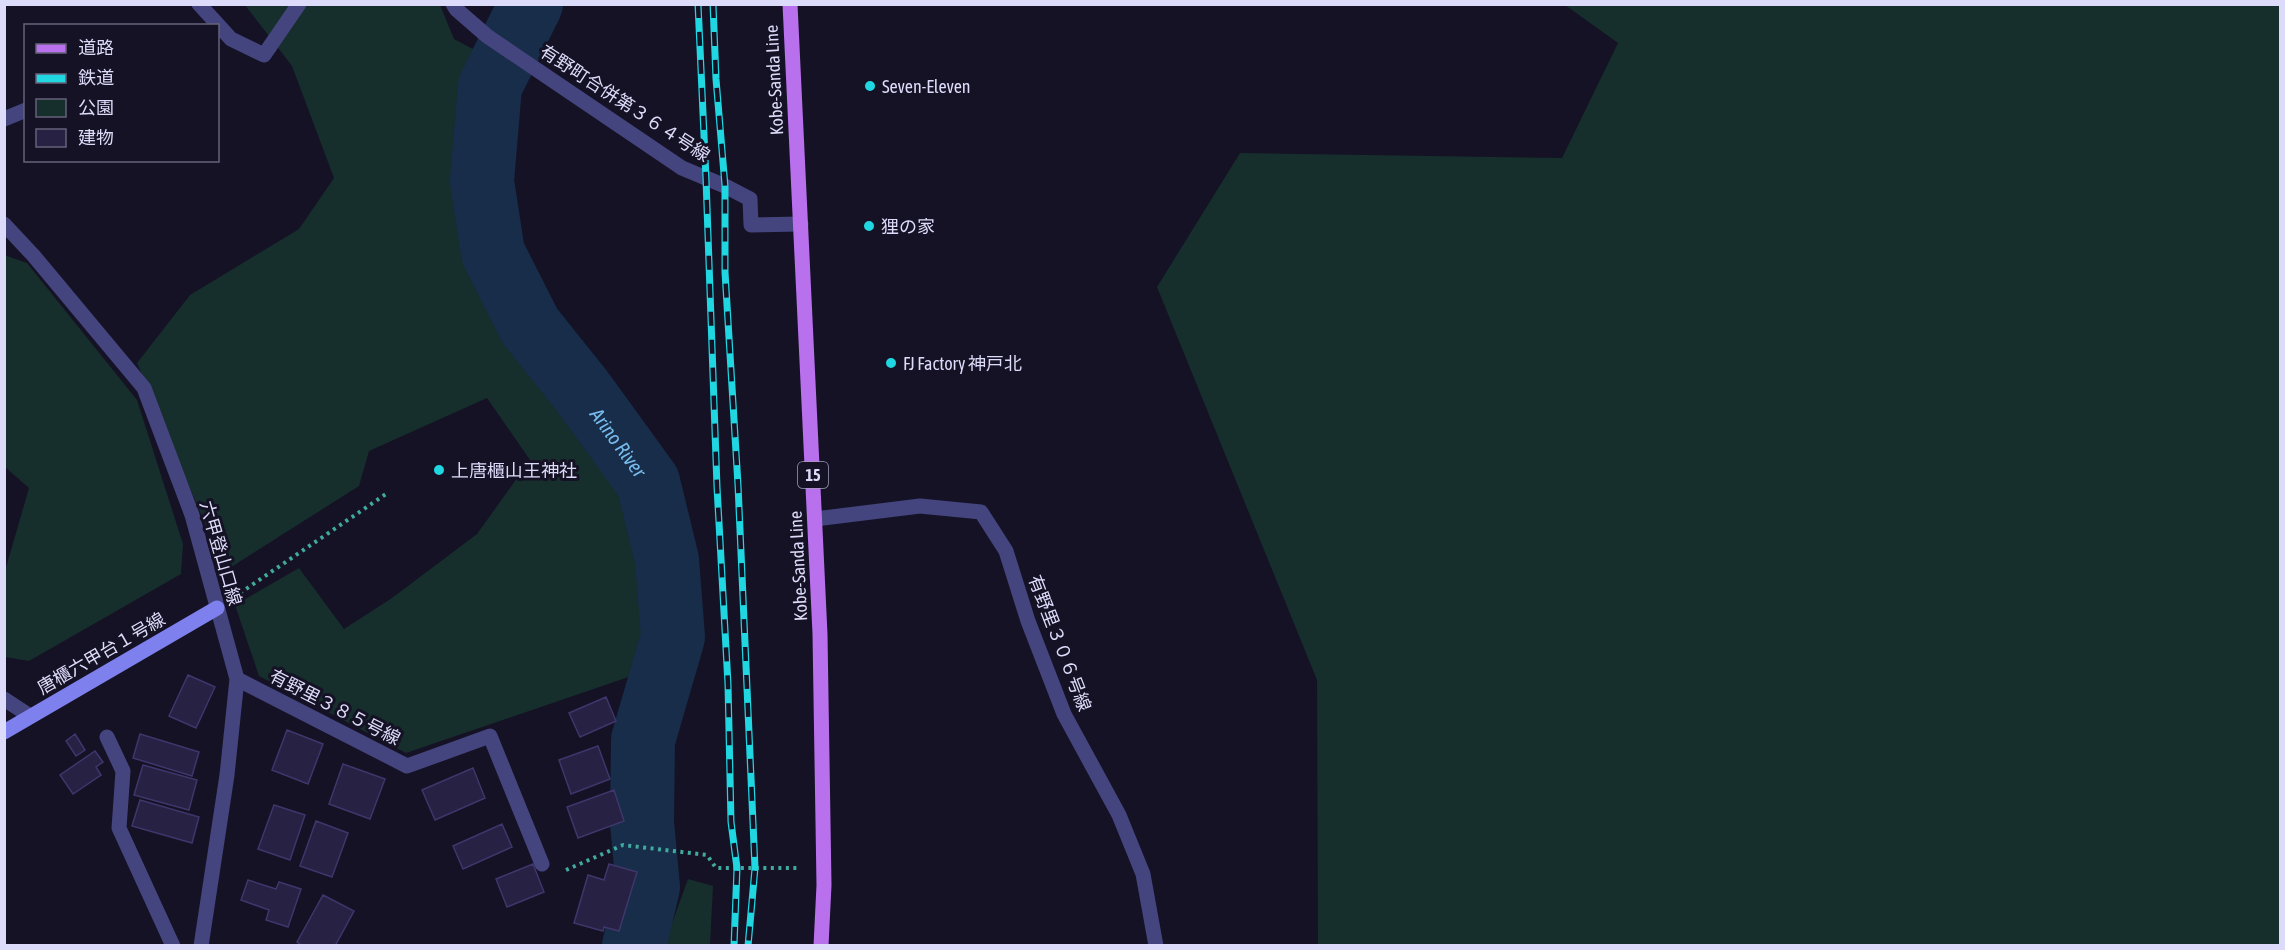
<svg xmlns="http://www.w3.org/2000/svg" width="2285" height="950" font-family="'Asap Condensed','Noto Sans JP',sans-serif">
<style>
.green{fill:#162e2c}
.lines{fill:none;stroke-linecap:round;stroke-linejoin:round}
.river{stroke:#172d49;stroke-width:64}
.building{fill:#272143;stroke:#3f366c;stroke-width:1.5}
.path{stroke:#40aa9f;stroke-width:4;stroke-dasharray:3 4.5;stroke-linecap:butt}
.lane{stroke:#44447e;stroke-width:15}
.street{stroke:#44447e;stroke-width:15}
.secondary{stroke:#7e80ee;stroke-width:15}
.primary{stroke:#b970ec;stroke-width:15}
.rail-casing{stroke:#20d6e1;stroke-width:7}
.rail{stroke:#151225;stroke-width:4.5;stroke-dasharray:14;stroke-linecap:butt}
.poi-dot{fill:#20d6e1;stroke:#151225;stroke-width:2}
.labels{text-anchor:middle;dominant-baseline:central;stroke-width:6;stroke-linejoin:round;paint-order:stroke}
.shield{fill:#151225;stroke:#a19fba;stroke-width:1.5}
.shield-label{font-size:16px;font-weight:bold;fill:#dddbfa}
.street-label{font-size:18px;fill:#dddbfa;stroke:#151225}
.poi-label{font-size:18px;fill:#dddbfa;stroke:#151225;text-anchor:start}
.water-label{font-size:20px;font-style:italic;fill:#77bbed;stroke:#151225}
</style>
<rect width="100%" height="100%" fill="#151225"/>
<path class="green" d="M245 5H440L454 39 490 58 474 136 478 235 512 322 638 496 659 610 649 670 406 753 259 676 235 605 299 568 344 629 392 598 477 534 530 460 487 398 369 451 359 486 225 571 137 363 190 295 299 229 334 178 292 66Z
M1565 5H2280V945H1318L1317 680 1157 287 1240 153 1562 158 1618 43Z
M4 255 27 263 137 400 183 544 181 574 29 661 5 657V571L29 488 5 467Z
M688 879 713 886 710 945H660L670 929Z"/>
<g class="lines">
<path class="river" id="s1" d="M531 4 490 86 482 181 493 253 530 326 582 391 648 482 667 560 673 637 643 740 642 823 648 887 634 946"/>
</g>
<path class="building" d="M188 675 215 687 196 728 169 716Z
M606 697 616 721 580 737 569 713Z
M287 730 323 744 308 784 272 770Z
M75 734 85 750 76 756 66 741Z
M140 734 199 752 192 776 133 758Z
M598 746 610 779 571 794 559 760Z
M95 751 103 762 96 767 101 775 73 794 60 775Z
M343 764 385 779 370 819 329 804Z
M143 765 197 780 189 810 134 795Z
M473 768 485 798 435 820 422 790Z
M614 790 624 821 578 838 567 807Z
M140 800 199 817 192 843 132 826Z
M274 805 305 815 290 860 258 849Z
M316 821 348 833 332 877 300 866Z
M502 824 512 847 463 869 453 846Z
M533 864 544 892 507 907 496 879Z
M609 864 637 872 619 931 604 927 603 931 574 923 588 875 604 880Z
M248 880 276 889 279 882 301 889 288 927 266 920 269 910 241 900Z
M323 895 354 911 335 946H303L297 942Z"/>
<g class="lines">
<path class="path" d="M240 593 389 492
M566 870 623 845 707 855 716 868H798"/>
<path class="lane" d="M4 119 26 110
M107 737 123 771 119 828 173 946"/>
<path class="street" d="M199 4 231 39 264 55 299 4
M453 4 456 9 487 36 682 168 725 186 750 199 751 225 801 224
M4 224 33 255 144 388 192 515 237 679 227 775 201 946
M815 519 920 506 981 512 1006 551 1028 621 1064 714 1119 815 1143 874 1156 946
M237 679 407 766 490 736 542 864
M4 699 30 716"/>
<path class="secondary" d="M4 732 217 608"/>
<path class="primary" d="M790 4 820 634 824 885 821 946"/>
<g class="rail-casing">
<path id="rail" d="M698 4 706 179 717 487 728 684 731 822 737 868 734 946
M713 4 716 79 725 186V272L738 485 755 868 748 946"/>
</g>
<use href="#rail" class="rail"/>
</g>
<g class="poi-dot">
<circle cx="870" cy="86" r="6"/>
<circle cx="869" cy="226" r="6"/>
<circle cx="891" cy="363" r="6"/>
<circle cx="439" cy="470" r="6"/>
</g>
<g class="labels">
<rect class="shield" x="798" y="462" width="30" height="26" rx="4.5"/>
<g class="shield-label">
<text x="813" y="475">15</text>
</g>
<g class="street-label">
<text transform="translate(774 80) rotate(-93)">Kobe-Sanda Line</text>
<text transform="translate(625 103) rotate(33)">有野町合併第３６４号線</text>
<text transform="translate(221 553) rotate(74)">六甲登山口線</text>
<text transform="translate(798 566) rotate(-93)">Kobe-Sanda Line</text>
<text transform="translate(1060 643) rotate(69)">有野里３０６号線</text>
<text transform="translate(101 653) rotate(-30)">唐櫃六甲台１号線</text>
<text transform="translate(335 707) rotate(27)">有野里３８５号線</text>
</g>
<g class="poi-label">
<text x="882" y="86">Seven-Eleven</text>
<text x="881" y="226">狸の家</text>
<text x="903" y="363">FJ Factory 神戸北</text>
<text x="451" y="470">上唐櫃山王神社</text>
</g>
<g class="water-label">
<text stroke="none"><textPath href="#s1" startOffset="488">Arino River</textPath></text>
</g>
</g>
<rect width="2285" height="950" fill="none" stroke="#dddbfa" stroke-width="12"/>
<rect x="24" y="24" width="195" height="138" fill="#151225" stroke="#65627a" stroke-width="1.5"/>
<rect x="36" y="44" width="30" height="9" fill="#b970ec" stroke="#65627a" stroke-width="1.5"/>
<text x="78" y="54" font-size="18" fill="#dddbfa">道路</text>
<rect x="36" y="74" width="30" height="9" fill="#20d6e1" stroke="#65627a" stroke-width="1.5"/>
<text x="78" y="84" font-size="18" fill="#dddbfa">鉄道</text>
<rect x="36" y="99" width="30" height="18" fill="#162e2c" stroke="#65627a" stroke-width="1.5"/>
<text x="78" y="114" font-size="18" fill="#dddbfa">公園</text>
<rect x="36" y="129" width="30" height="18" fill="#272143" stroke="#65627a" stroke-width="1.5"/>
<text x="78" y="144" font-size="18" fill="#dddbfa">建物</text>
</svg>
